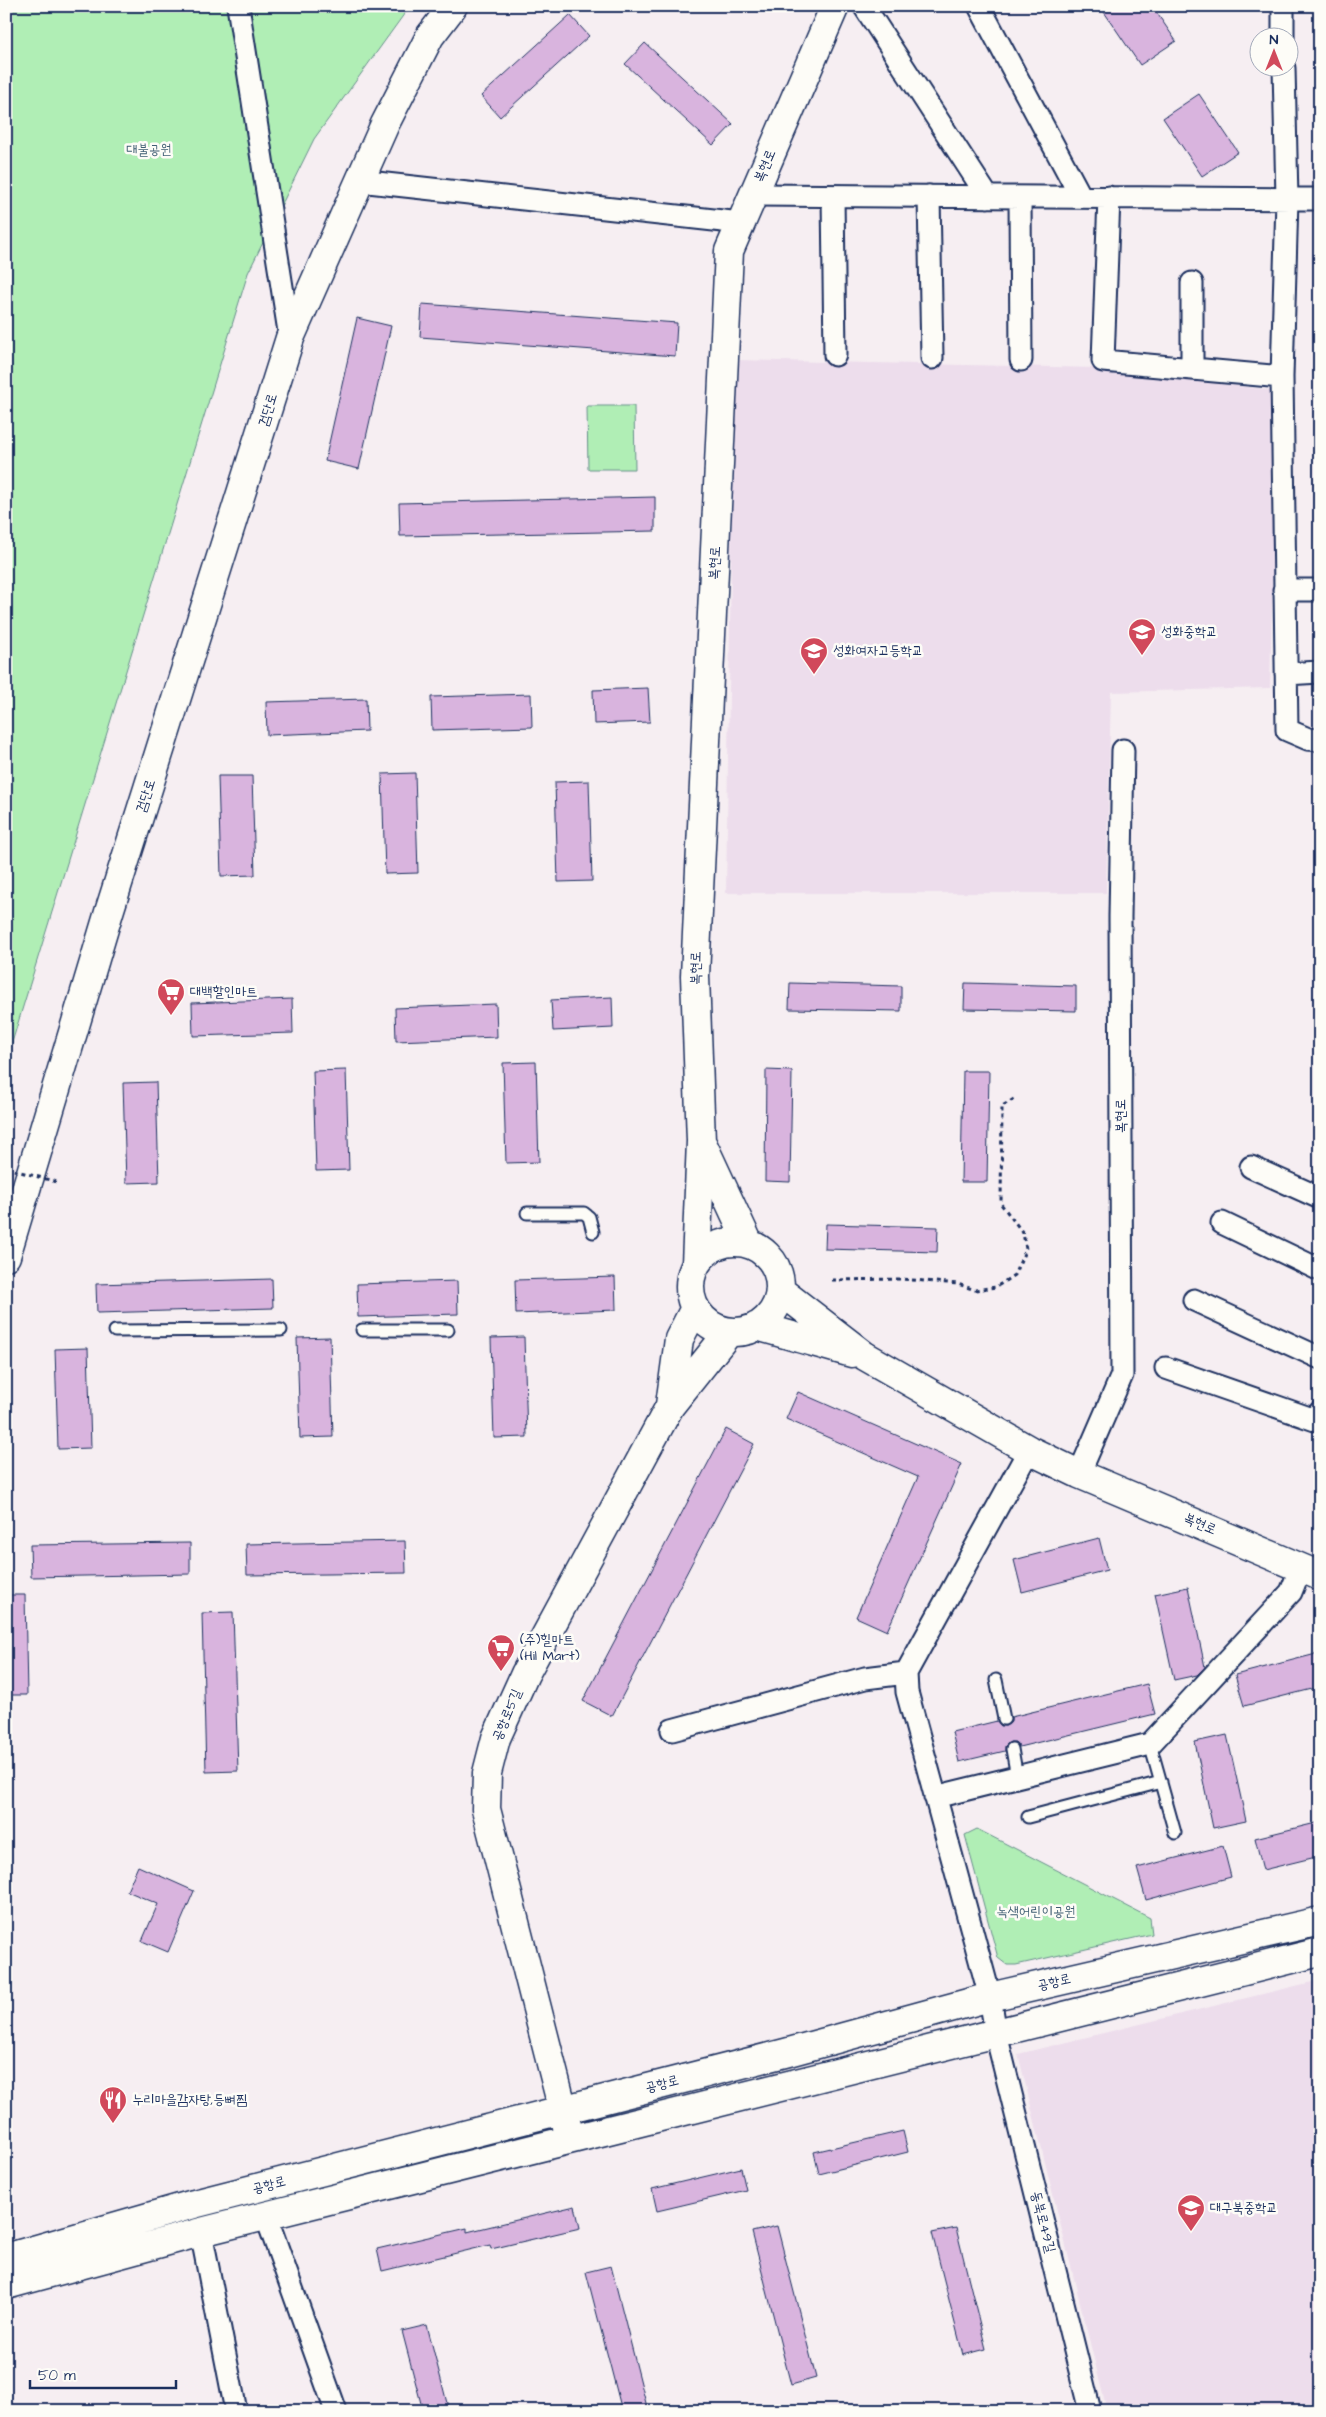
<svg xmlns="http://www.w3.org/2000/svg" width="1326" height="2417" font-family="'Architects Daughter','Poor Story',sans-serif">
<style>
.built{fill:#edddec}
.green{fill:#b0eeb5;stroke:#668e8a}
.building{fill:#d9b4de;stroke:#1b2f5e}
.lines{fill:none;stroke-linecap:round;stroke-linejoin:round}
.lane-casing{stroke:#1b2f5e;stroke-width:15}
.street-casing{stroke:#1b2f5e;stroke-width:25}
.secondary-casing{stroke:#1b2f5e;stroke-width:31}
.path{stroke:#1b2f5e;stroke-width:3;stroke-dasharray:4 4;stroke-linecap:butt}
.lane{stroke:#fdfcf7;stroke-width:11}
.street{stroke:#fdfcf7;stroke-width:21}
.secondary{stroke:#fdfcf7;stroke-width:28}
.path-bridge{stroke:#1b2f5e;stroke-width:3;stroke-dasharray:4 4;stroke-linecap:butt}
.labels{text-anchor:middle;dominant-baseline:central;stroke-width:5;stroke-linejoin:round;paint-order:stroke}
.park-label{font-size:14px;fill:#405f74;stroke:#fdfcf7}
.street-label{font-size:14px;fill:#1b2f5e;stroke:#fdfcf7}
.poi-label{font-size:14px;fill:#1b2f5e;stroke:#fdfcf7;text-anchor:start}
</style>
<rect width="100%" height="100%" fill="#f6eef2"/>
<filter id="ink" filterUnits="userSpaceOnUse"><feTurbulence type="fractalNoise" baseFrequency=".02" numOctaves="2"/><feDisplacementMap in="SourceGraphic" scale="10" xChannelSelector="R" yChannelSelector="G"/><feConvolveMatrix kernelMatrix="1 2 1 2 8 2 1 2 1" color-interpolation-filters="sRGB"/></filter>
<g filter="url(#ink)">
<path class="built" d="M734 360 1098 368 1277 391 1270 688 1111 692 1106 893H726Z
M1320 1980V2411H1107L1018 2054Z"/>
<path class="green" d="M6 6H410L314 139 248 273 6 1062Z
M587 406H634L635 469H588Z
M977 1829 1150 1918 1152 1934 1016 1965H1007L998 1958 965 1835Z"/>
<path class="building" d="M1100 6H1152L1176 41 1140 65Z
M570 15 589 36 500 117 481 96Z
M645 43 733 124 713 145 625 64Z
M1199 94 1238 152 1202 176 1163 118Z
M422 304 677 323 675 356 420 337Z
M357 318 391 326 359 469 325 461Z
M655 497V531L400 536 399 503Z
M648 688 650 722 594 724 593 690Z
M531 694 532 727 432 730 431 697Z
M366 699 367 731 267 735 266 702Z
M415 773 418 873 385 874 382 774Z
M218 776H252L255 875 221 876Z
M589 781 592 881 558 882 555 782Z
M790 983 901 986V1011L789 1009Z
M965 983 1076 986V1011L964 1009Z
M612 997 613 1028 553 1031 551 1000Z
M292 999 293 1033 193 1036 192 1003Z
M496 1004 497 1037 396 1041 395 1008Z
M536 1062 539 1162 506 1163 503 1063Z
M346 1070 349 1170 316 1171 313 1071Z
M766 1070 792 1071 790 1182 765 1181Z
M963 1071H989L987 1182H961Z
M156 1082 159 1182 126 1183 123 1083Z
M826 1224 938 1227 937 1252 825 1249Z
M615 1277 616 1310 516 1314 515 1280Z
M272 1279 273 1308 97 1313 96 1284Z
M457 1281 458 1314 358 1317 357 1284Z
M330 1337 333 1437 300 1438 297 1338Z
M524 1337 527 1437 494 1438 491 1338Z
M88 1348 91 1448 58 1449 55 1349Z
M798 1392 962 1464 887 1631 856 1617 918 1477 786 1419Z
M726 1429 754 1444 612 1716 583 1701Z
M1099 1538 1107 1570 1022 1592 1014 1560Z
M405 1541 406 1573 247 1575 246 1544Z
M190 1543V1574L31 1577 30 1545Z
M1188 1587 1205 1667 1197 1675 1174 1680 1155 1594Z
M6 1595H25L27 1695H6Z
M233 1612 238 1771 206 1772 202 1613Z
M1320 1653V1687L1244 1706 1235 1675Z
M1147 1684 1155 1714 1019 1747 1015 1742H1010L1005 1746V1751L959 1762 952 1732 997 1721 1001 1726H1006L1011 1722V1717Z
M1227 1735 1246 1821 1213 1828 1195 1742Z
M1320 1822V1856L1263 1870 1255 1838Z
M1223 1846 1231 1877 1146 1900 1137 1868Z
M138 1866 194 1891 168 1952 142 1941 158 1904 127 1891Z
M903 2131 908 2152 819 2174 814 2152Z
M741 2168 746 2190 657 2211 652 2189Z
M575 2206 580 2228 491 2249 490 2245 382 2271 377 2249 467 2228V2232Z
M777 2226 816 2378 791 2385 752 2232Z
M956 2228 986 2349 963 2355 932 2233Z
M611 2266 648 2411H622L586 2272Z
M427 2325 449 2411H423L402 2331Z"/>
<g class="lines">
<g class="lane-casing">
<path id="lane" d="M527 1213H584L589 1217 593 1232
M362 1330H448
M115 1331 281 1330
M996 1680 1004 1719
M1150 1744 1175 1833
M1012 1749 1017 1777
M1028 1817 1161 1782"/>
</g>
<g class="street-casing">
<path id="street" d="M238 6 290 338
M864 6 988 197
M979 6 1081 197
M1283 6V38
M1284 68 1287 199 1282 377 1287 730 1308 739 1320 740
M359 181 741 223
M753 195 1320 199
M833 196 835 355
M929 196 932 358
M1020 197 1021 360
M1109 197 1103 361 1282 377
M1192 283V369
M1284 590H1320
M1286 674 1320 672
M1251 1167 1320 1198
M1222 1223 1320 1270
M1194 1300 1320 1358
M1166 1368 1315 1420 1320 1412
M1029 1450 906 1673 907 1692 990 1997 996 2034 1090 2411
M1079 1474 1122 1375 1120 917 1123 750
M672 1730 865 1678 906 1673
M935 1797 1150 1744 1291 1592 1301 1567
M266 2216 336 2411
M201 2232 236 2411"/>
</g>
<g class="secondary-casing">
<path id="secondary" d="M703 1145 749 1244
M690 1287a45 45 0 1 1 90 0a45 45 0 1 1-90 0Z
M6 1256 109 912 290 338 385 124 430 36 453 6
M696 1264 701 1141 695 976 729 251 835 6
M781 1291 865 1356 1029 1450 1079 1474 1320 1576
M757 1326 852 1353
M670 1405 679 1339 695 1308
M567 2126 486 1809 487 1773 496 1738 525 1674 670 1406 729 1332
M6 2258 194 2204 785 2053 990 1997 1320 1921
M6 2285 201 2232 1320 1952"/>
</g>
<path class="path" d="M832 1280 902 1279 958 1284 975 1290 996 1287 1014 1275 1026 1249 1023 1233 1001 1204 1002 1106 1014 1099"/>
<use href="#lane" class="lane"/>
<use href="#street" class="street"/>
<use href="#secondary" class="secondary"/>
<path class="path-bridge" d="M6 1168 57 1182"/>
</g>
</g>
<defs>
<g id="school-pin" transform="scale(1.4375)"><path d="M0 17L-7.5 6A9.5 9.5 0 1 1 7.5 6Z" fill="#d1495b" stroke="#fdfcf7"/><path d="M0-5L7-2L0 1L-7-2ZM-4 1L0 2.5L4 1V4Q0 6-4 4Z" fill="#fff"/></g>
<g id="supermarket-pin" transform="scale(1.4375)"><path d="M0 17L-7.5 6A9.5 9.5 0 1 1 7.5 6Z" fill="#d1495b" stroke="#fdfcf7"/><path d="M-6-5.5h2.5l.6 2H6L4.5 2H-2.5L-4.4-4H-6ZM-1.5 3.2a1.3 1.3 0 1 0 .1 0ZM3 3.2a1.3 1.3 0 1 0 .1 0Z" fill="#fff"/></g>
<g id="restaurant-pin" transform="scale(1.4375)"><path d="M0 17L-7.5 6A9.5 9.5 0 1 1 7.5 6Z" fill="#d1495b" stroke="#fdfcf7"/><path d="M-5-6h1v4h1v-4h1v4h1v-4h1v5L-1.5 .5V6h-2V.5L-5-1ZM5-6V6H3V1.5H1.5Q1.5-4 5-6Z" fill="#fff"/></g>
</defs>
<g fill-rule="evenodd">
<use href="#school-pin" x="1142" y="632"/>
<use href="#school-pin" x="814" y="651"/>
<use href="#supermarket-pin" x="171" y="992"/>
<use href="#supermarket-pin" x="501" y="1648"/>
<use href="#restaurant-pin" x="113" y="2100"/>
<use href="#school-pin" x="1191" y="2208"/>
</g>
<g class="labels">
<g class="park-label">
<text x="149" y="150">대불공원</text>
<text x="1036" y="1912">녹색어린이공원</text>
</g>
<g class="street-label">
<text transform="translate(765 166) rotate(-67)">복현로</text>
<text transform="translate(268 410) rotate(-73)">검단로</text>
<text transform="translate(715 563) rotate(-87)">복현로</text>
<text transform="translate(146 796) rotate(-72)">검단로</text>
<text transform="translate(696 968) rotate(-89)">복현로</text>
<text transform="translate(1121 1116) rotate(-90)">복현로</text>
<text transform="translate(1200 1524) rotate(23)">복현로</text>
<text transform="translate(507 1715) rotate(-67)">공항로5길</text>
<text transform="translate(1054 1982) rotate(-13)">공항로</text>
<text transform="translate(662 2084) rotate(-14)">공항로</text>
<text transform="translate(269 2185) rotate(-14)">공항로</text>
<text transform="translate(1043 2222) rotate(76)">동북로49길</text>
</g>
<g class="poi-label">
<text x="1161" y="632">성화중학교</text>
<text x="833" y="651">성화여자고등학교</text>
<text x="190" y="992">대백할인마트</text>
<text x="520" y="1640">(주)힐마트<tspan x="520" dy="16">(Hil Mart)</tspan></text>
<text x="132" y="2100">누리마을감자탕,등뼈찜</text>
<text x="1210" y="2208">대구북중학교</text>
</g>
</g>
<rect width="1326" height="2417" fill="none" stroke="#fdfcf7" stroke-width="25"/>
<rect x="12" y="12" width="1301" height="2392" fill="none" stroke="#1b2f5e" stroke-width="2" filter="url(#ink)"/>
<g transform="translate(1274 52)"><circle r="24" fill="#fdfcf7" stroke="#a3aaba"/>
<path d="M0-4L9 19L0 12L-9 19Z" fill="#d1495b"/>
<text y="-8" font-size="14" font-weight="bold" text-anchor="middle" fill="#1b2f5e">N</text>
</g>
<path d="M30 2380v8h146v-8" fill="none" stroke="#1b2f5e" stroke-width="2.5"/>
<text x="38" y="2380" font-size="15" fill="#1b2f5e" stroke="#fdfcf7" stroke-width="4" paint-order="stroke">50 m</text>
</svg>
